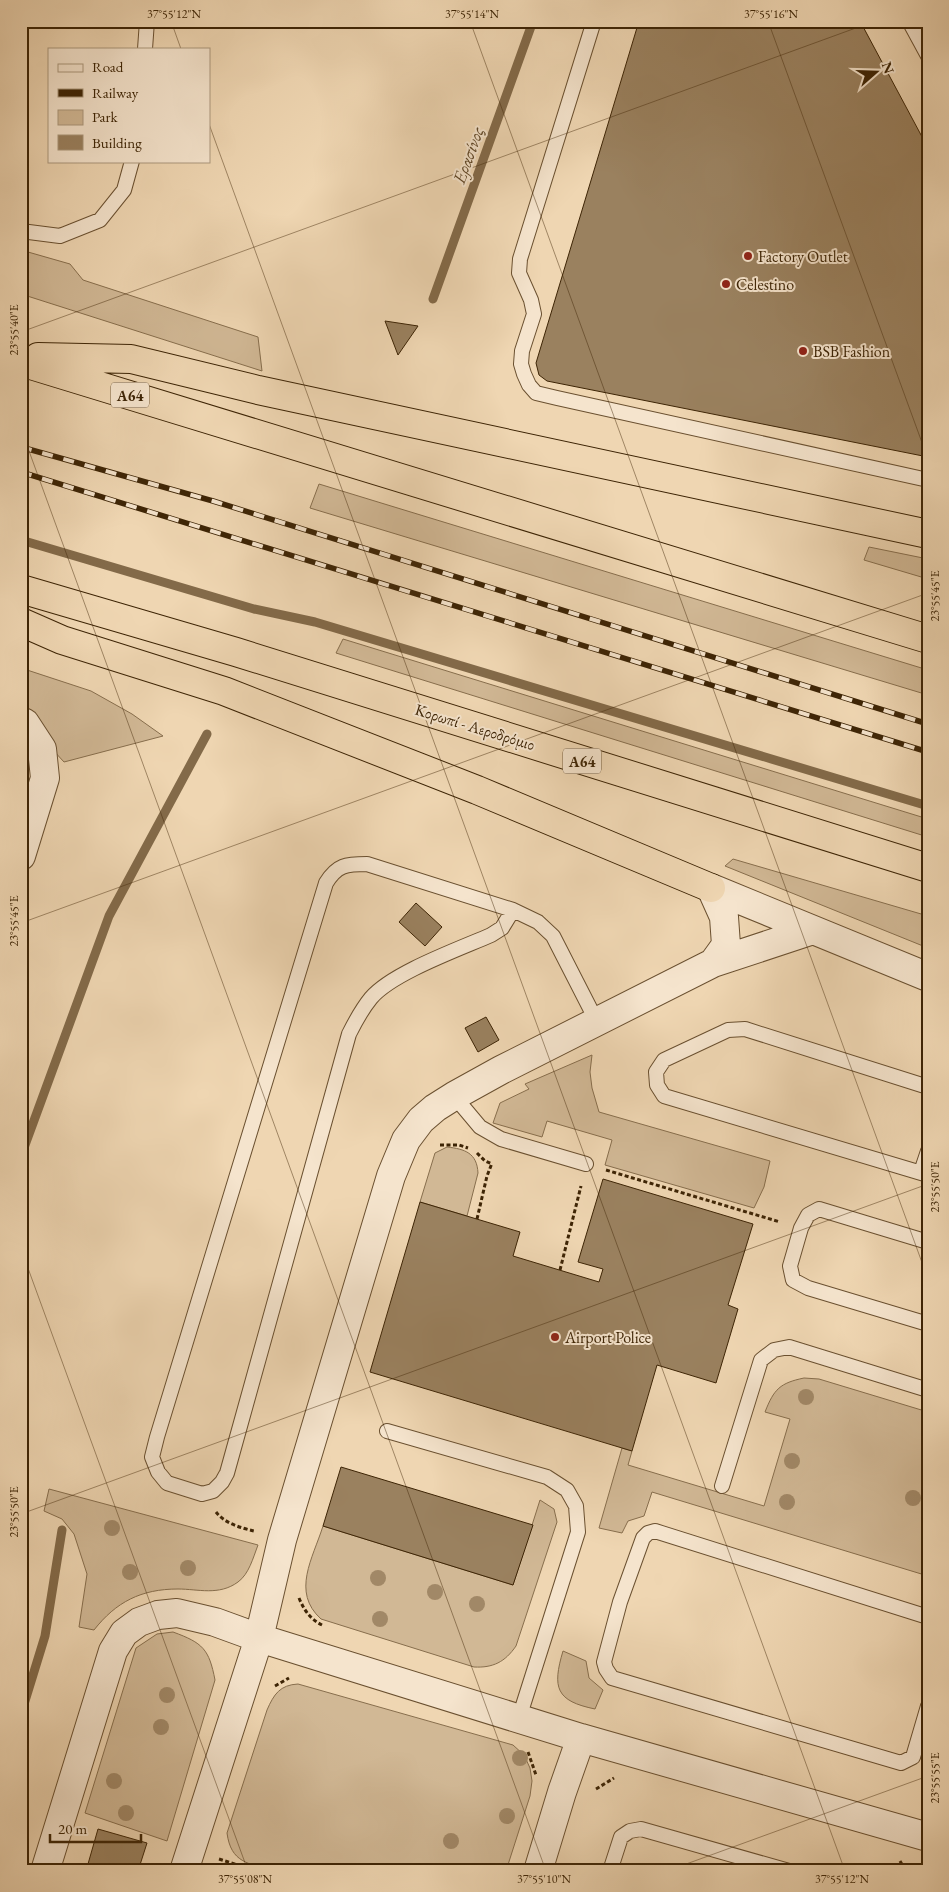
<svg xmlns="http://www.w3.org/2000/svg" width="949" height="1892" font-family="'EB Garamond',serif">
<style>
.green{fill:#d1b895;stroke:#876e4d}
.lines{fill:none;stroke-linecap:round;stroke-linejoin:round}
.stream{stroke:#836a49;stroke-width:9}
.building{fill:#9a815f;stroke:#3d2405}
.service-casing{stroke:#6a5030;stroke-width:16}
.minor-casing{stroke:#6a5030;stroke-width:30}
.motorway-casing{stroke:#3d2405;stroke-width:30}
.path{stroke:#3d2405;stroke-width:3;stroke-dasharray:4 2.5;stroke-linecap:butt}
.service{stroke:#f5e4cd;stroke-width:14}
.minor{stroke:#f5e4cd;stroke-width:28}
.motorway{stroke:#efd6b2;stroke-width:28}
.rail-casing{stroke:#3d2405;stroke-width:5.5}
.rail{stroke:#f5e4cd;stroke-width:4;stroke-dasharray:11;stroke-linecap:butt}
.tree{fill:#a18867}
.ticks{fill:none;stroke:#3d2405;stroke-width:1;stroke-opacity:0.45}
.poi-dot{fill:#8f2418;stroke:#f5e4cd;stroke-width:2}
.labels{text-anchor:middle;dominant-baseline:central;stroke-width:4;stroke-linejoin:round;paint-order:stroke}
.shield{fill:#f5e4cd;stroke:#745e41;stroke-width:1}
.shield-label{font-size:15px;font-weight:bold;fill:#3d2405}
.poi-label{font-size:16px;fill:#3d2405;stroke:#f5e4cd;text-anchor:start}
.street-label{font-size:16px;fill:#3d2405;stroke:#f5e4cd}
.water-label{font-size:18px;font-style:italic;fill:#604727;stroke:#f5e4cd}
.neatline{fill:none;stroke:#3d2405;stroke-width:2}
.ticks-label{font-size:12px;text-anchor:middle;fill:#3d2405}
</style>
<rect width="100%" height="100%" fill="#efd6b2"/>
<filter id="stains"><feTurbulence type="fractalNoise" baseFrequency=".004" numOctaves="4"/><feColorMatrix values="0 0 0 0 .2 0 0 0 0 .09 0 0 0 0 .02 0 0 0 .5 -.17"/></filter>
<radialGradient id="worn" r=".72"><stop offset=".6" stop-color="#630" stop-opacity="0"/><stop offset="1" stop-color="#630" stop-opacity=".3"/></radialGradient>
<path class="green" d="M21 250 70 264 83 280 258 337 262 371 21 294Z
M319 484 928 670V695L310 508Z
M869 547 928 559V579L864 560Z
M343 639 928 819V837L336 653Z
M21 668 91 691 132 714 163 736 64 762 30 725 21 720Z
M733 859 928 916V948L725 866Z
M592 1055 590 1072 592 1088 599 1112 770 1161 764 1187 754 1208 605 1165 612 1140 547 1121 542 1137 493 1123 500 1103 529 1089 525 1084Z
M447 1147C465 1149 477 1153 478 1173L467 1216 420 1202 435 1153Z
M804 1378 819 1379 928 1412V1576L652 1492 644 1516 628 1521 622 1533 599 1528 622 1448 632 1451 628 1465 764 1506 790 1419 765 1412C774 1389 780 1383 804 1378Z
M49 1489 258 1545C253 1558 249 1574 238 1582 219 1596 198 1589 178 1589 141 1589 116 1602 94 1630L79 1627 87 1574 74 1534 62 1519 44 1511Z
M540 1500 554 1509 557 1522 516 1646C505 1662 493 1668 474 1667L321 1619C291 1592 313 1558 323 1526L513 1585Z
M173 1632C203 1643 209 1649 215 1680L167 1841 85 1813 136 1648 157 1634Z
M563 1651 586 1661 589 1678 603 1690 595 1709C556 1701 552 1688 563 1651Z
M298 1684 513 1745 524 1755 530 1768 532 1781 530 1796 506 1871H273C248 1863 231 1863 227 1833L267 1710C274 1694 280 1685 298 1684Z"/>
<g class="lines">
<path class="stream" d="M433 299 533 21
M21 540 254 609 315 622 928 806
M21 1156 109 916 207 734
M21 1714 45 1636 62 1530"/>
</g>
<path class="building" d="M639 21H860L928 148V457L547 381 539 375 536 363Z
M385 321 418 326 398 355Z
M416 903 442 927 425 946 399 922Z
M486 1017 499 1040 478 1052 465 1028Z
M603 1179 753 1224 728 1305 738 1309 716 1383 657 1365 632 1451 370 1372 420 1202 520 1232 513 1256 599 1282 603 1269 578 1262Z
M341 1467 533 1525 513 1585 323 1526Z
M98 1829 147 1843 138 1871H86Z"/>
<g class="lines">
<g class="service-casing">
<path id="service" d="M594 21 520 259 519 273 531 300 534 314 522 351 521 364 524 374 529 385 536 393 557 398 928 480
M909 21 928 56
M145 49 147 21
M21 231 60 236 100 220 124 190 132 161
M513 910 502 928 491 935C459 949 392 973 371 998 362 1009 355 1022 349 1034L227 1473 222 1482 213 1491 202 1494 167 1483 158 1472 152 1457 157 1437 326 883C337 865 346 864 367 864L513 910 538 922 553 936 597 1022
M928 1087 745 1029 728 1030 664 1060 656 1072 657 1085 664 1096 928 1175
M454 1096 480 1127 501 1139 586 1164
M921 1172 928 1151
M928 1242 819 1209 808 1215 801 1228 790 1266 793 1280 808 1288 928 1324
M387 1431 547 1477 567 1490 576 1506 578 1532 519 1718
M722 1486 761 1360 774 1350 789 1347 928 1390
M928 1617 655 1531 648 1533 643 1538 620 1602 604 1662 606 1669 612 1678 901 1763 913 1757 928 1706
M610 1871 621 1837 630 1831 641 1829 789 1871"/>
</g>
<g class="minor-casing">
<path id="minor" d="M21 721 25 723 42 749 45 778 21 856
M711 888 928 977
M711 888 724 917 726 945 713 963
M45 1871 113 1651 124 1633 139 1622 158 1615 177 1613 215 1622 259 1638 282 1540 391 1176 406 1140 421 1120 435 1108 454 1096 501 1070 713 963 813 930
M184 1871 259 1638 581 1738 928 1837
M538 1871 562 1792 581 1738"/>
</g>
<g class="motorway-casing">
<path id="motorway" d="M38 357 131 359 258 390 928 534
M21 362 928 639
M21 589 236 652 928 868
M21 622 62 640 224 691 477 790 711 888"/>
</g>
<path class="path" d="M440 1145H459L468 1148
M477 1153 485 1161 492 1164
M606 1170 780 1222
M477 1219 487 1176 492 1163
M560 1270 581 1186
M216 1512C224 1523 241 1528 254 1531
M299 1598C304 1610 310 1619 322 1625
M275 1686 289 1678
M528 1752 536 1775
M596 1789 614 1778
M219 1859 257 1871
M900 1861 906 1871"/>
<use href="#service" class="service"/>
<use href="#minor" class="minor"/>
<use href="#motorway" class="motorway"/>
<g class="rail-casing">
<path id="rail" d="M21 447 213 501 928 724
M21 472 928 752"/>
</g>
<use href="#rail" class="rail"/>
</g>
<g class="tree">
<circle cx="806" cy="1397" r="8"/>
<circle cx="792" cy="1461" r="8"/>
<circle cx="913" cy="1498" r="8"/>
<circle cx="787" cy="1502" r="8"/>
<circle cx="112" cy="1528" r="8"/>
<circle cx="188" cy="1568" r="8"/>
<circle cx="130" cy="1572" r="8"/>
<circle cx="378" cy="1578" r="8"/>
<circle cx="435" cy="1592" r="8"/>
<circle cx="477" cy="1604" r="8"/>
<circle cx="380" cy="1619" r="8"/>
<circle cx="167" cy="1695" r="8"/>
<circle cx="161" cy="1727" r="8"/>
<circle cx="520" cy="1758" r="8"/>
<circle cx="114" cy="1781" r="8"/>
<circle cx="126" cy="1813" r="8"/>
<circle cx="507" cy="1816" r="8"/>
<circle cx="451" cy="1841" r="8"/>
</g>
<path class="ticks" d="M171 21 181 49M470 21 928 1279M768 21 928 459M209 124 845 1871M21 332 875 21M21 429 546 1871M21 923 928 593M21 1249 248 1871M21 1514 928 1184M667 1871 928 1776"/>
<g class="poi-dot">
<circle cx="748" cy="256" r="5"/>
<circle cx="726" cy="284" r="5"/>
<circle cx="803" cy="351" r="5"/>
<circle cx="555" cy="1337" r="5"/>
</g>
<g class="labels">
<g class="shield">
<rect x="111" y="382.5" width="38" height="25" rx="4"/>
<rect x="563" y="748.5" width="38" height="25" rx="4"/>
</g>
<g class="shield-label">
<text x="130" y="395">Α64</text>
<text x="582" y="761">Α64</text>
</g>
<g class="poi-label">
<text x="758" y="256">Factory Outlet</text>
<text x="736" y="284">Celestino</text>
<text x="813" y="351">BSB Fashion</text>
<text x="565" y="1337">Airport Police</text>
</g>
<g class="street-label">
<text transform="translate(475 727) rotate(17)">Κορωπί - Αεροδρόμιο</text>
</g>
<g class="water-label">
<text transform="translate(468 155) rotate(-70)">Ερασίνος</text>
</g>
</g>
<rect width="949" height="1892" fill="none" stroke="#efd6b2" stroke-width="55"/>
<rect x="48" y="48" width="162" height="115" fill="#f5e4cd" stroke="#ab977d"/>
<rect x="58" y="64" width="25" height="8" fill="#f5e4cd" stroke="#ab977d"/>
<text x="92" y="72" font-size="15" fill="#3d2405">Road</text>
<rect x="58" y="89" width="25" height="8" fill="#3d2405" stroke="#ab977d"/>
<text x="92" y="98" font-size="15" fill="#3d2405">Railway</text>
<rect x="58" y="110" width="25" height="15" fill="#d1b895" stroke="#ab977d"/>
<text x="92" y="122" font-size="15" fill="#3d2405">Park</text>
<rect x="58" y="135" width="25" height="15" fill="#9a815f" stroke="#ab977d"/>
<text x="92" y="148" font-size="15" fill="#3d2405">Building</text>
<g transform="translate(876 72) rotate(70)" stroke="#f5e4cd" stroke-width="4" paint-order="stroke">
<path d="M0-4L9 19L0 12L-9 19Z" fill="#3d2405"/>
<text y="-8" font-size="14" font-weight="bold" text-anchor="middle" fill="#3d2405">N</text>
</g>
<path d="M50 1834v8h91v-8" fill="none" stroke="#3d2405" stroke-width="2.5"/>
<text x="58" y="1834" font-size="15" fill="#3d2405" stroke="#f5e4cd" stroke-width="4" paint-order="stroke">20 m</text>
<rect x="28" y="28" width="894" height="1836" class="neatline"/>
<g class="ticks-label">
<text x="174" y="18">37°55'12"N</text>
<text x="472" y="18">37°55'14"N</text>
<text x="771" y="18">37°55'16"N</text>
<text transform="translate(14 330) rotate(-90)" y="4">23°55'40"E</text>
<text transform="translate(935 596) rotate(-90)" y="4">23°55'45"E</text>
<text transform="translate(14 921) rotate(-90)" y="4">23°55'45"E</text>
<text transform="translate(935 1187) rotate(-90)" y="4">23°55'50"E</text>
<text transform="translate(14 1512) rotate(-90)" y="4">23°55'50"E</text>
<text transform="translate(935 1778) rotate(-90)" y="4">23°55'55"E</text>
<text x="245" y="1883">37°55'08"N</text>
<text x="544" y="1883">37°55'10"N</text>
<text x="842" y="1883">37°55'12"N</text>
</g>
<rect width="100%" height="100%" filter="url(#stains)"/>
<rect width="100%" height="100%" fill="url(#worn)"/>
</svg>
